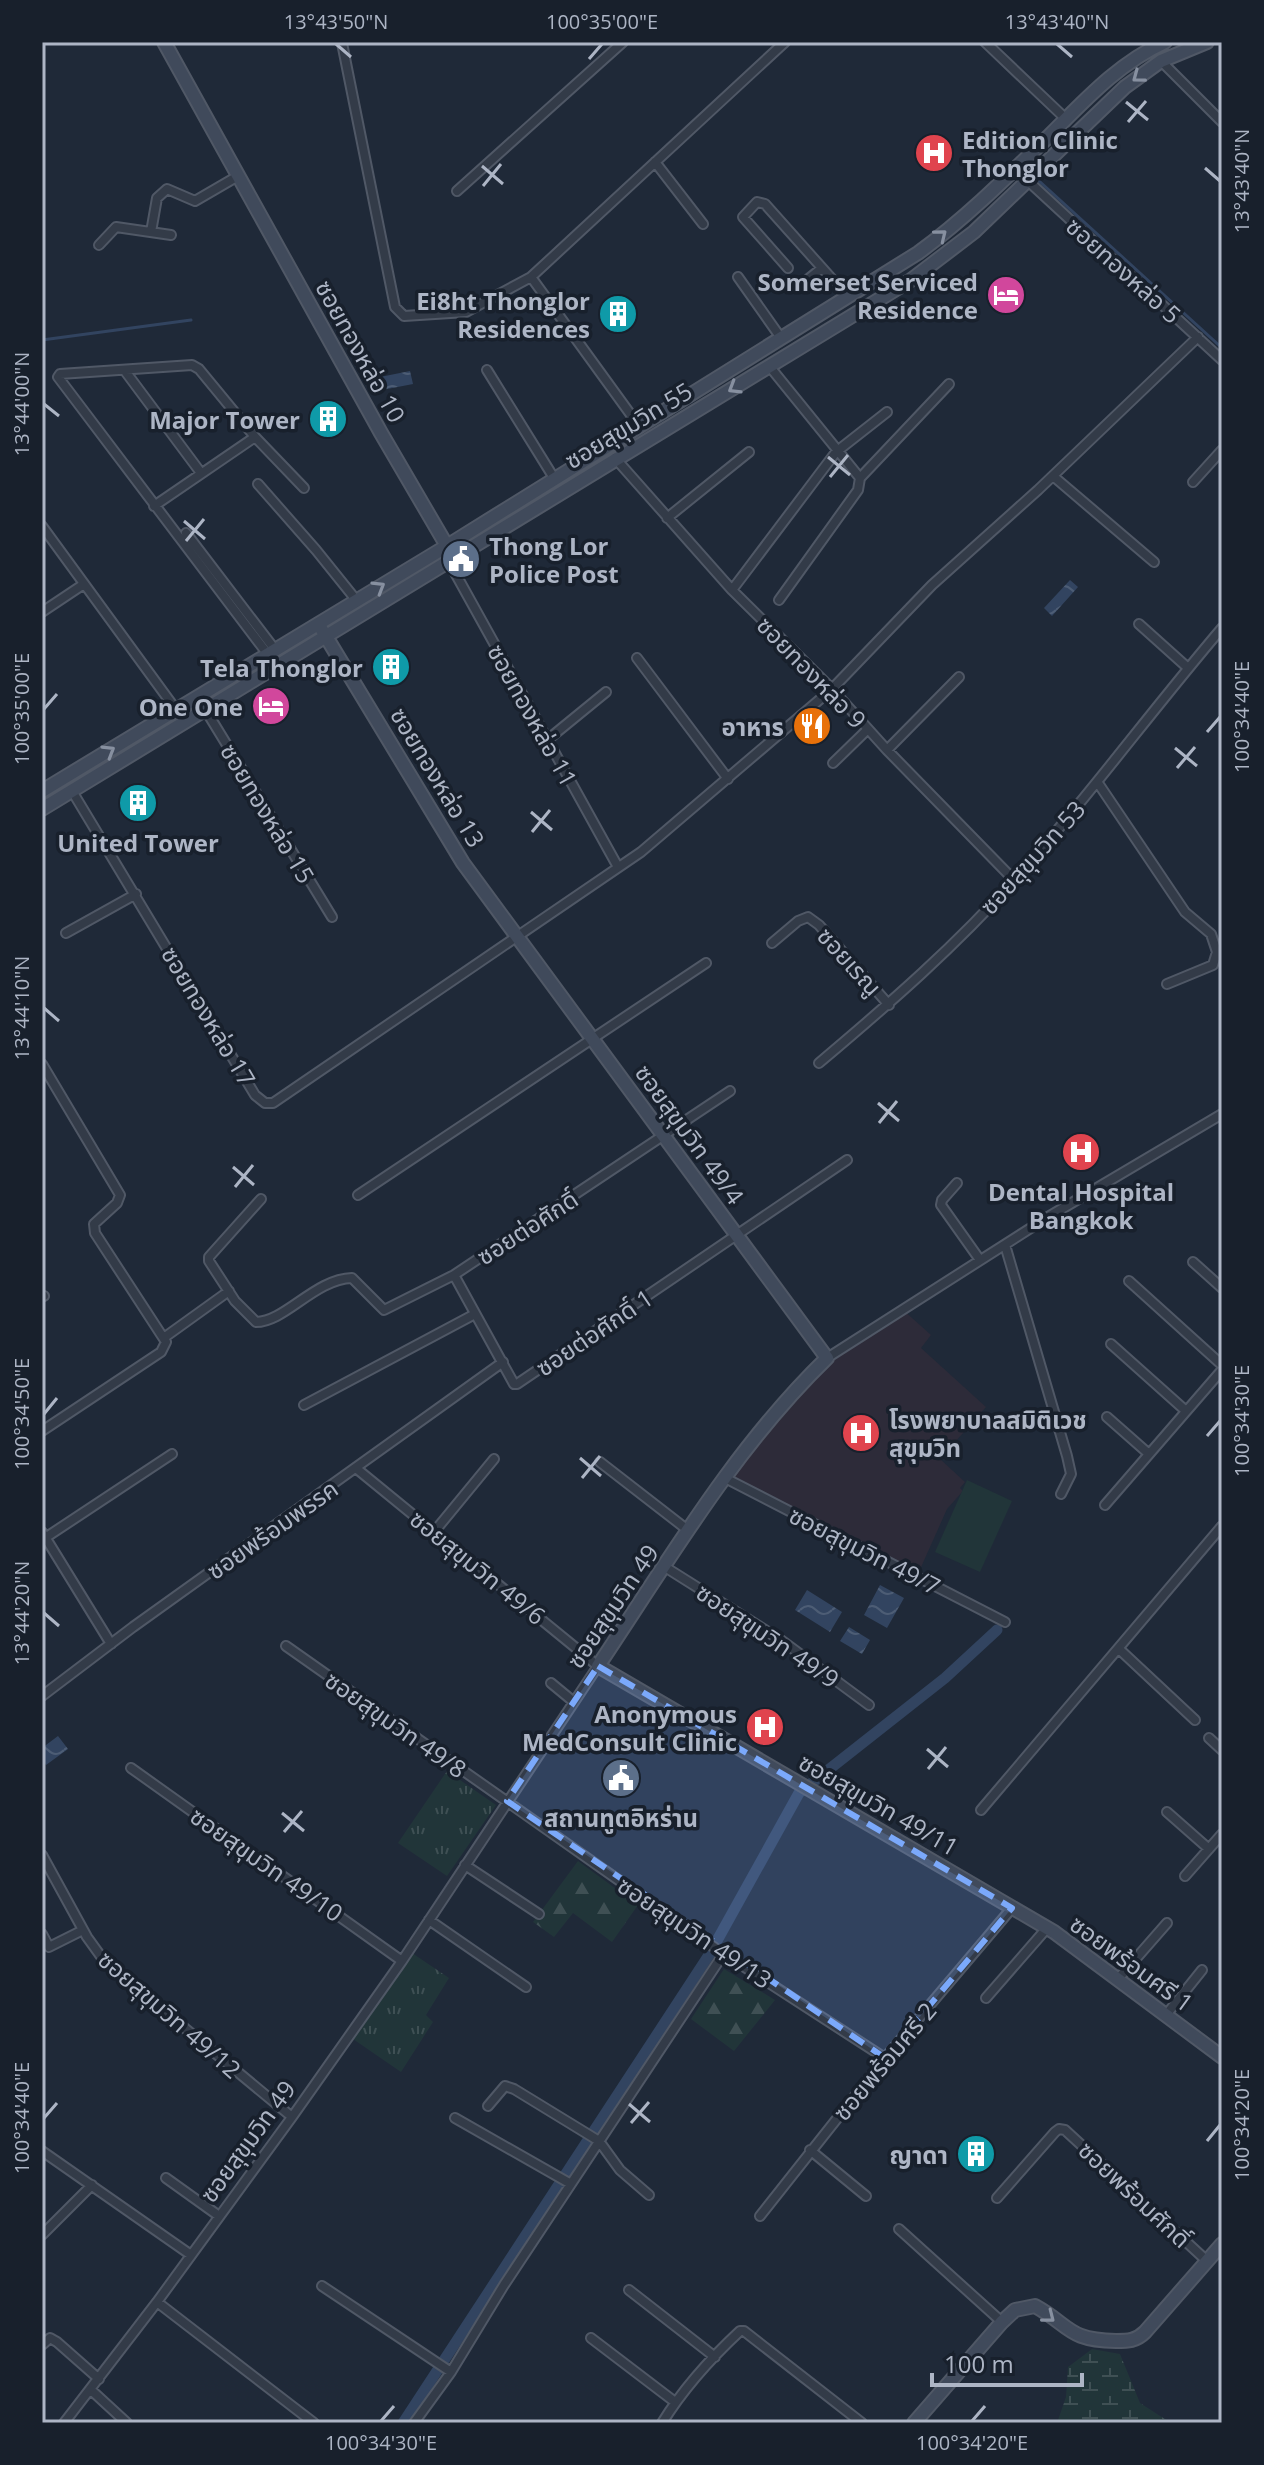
<svg xmlns="http://www.w3.org/2000/svg" width="1264" height="2465" font-family="'Open Sans','Noto Sans Thai',sans-serif">
<style>
.medical{fill:#2d2b39}
.grass{fill:url(#grass-tufts)}
.forest{fill:url(#forest-firs)}
.wetland{fill:url(#wetland-marsh)}
.pitch{fill:#213539}
.water{fill:url(#water-waves)}
.lines{fill:none;stroke-linecap:round;stroke-linejoin:round}
.stream{stroke:#324460;stroke-width:3}
.canal{stroke:#324460;stroke-width:11}
.street-casing{stroke:#505866;stroke-width:12}
.secondary-casing{stroke:#505866;stroke-width:16}
.street{stroke:#333b48;stroke-width:8}
.secondary{stroke:#404a5b;stroke-width:12}
.oneway{stroke:#8790a0}
.marked{fill:#7ba9fb;fill-opacity:0.2;stroke:#7ba9fb;stroke-width:6;stroke-dasharray:16 10;stroke-linejoin:round}
.ticks{fill:none;stroke:#adb5c5;stroke-width:3}
.labels{text-anchor:middle;dominant-baseline:central;stroke-width:7;stroke-linejoin:round;paint-order:stroke}
.poi-label{font-size:24px;font-weight:bold;fill:#adb5c5;stroke:#18202c;text-anchor:end}
.street-label{font-size:24px;fill:#adb5c5;stroke:#18202c}
.neatline{fill:none;stroke:#adb5c5;stroke-width:3}
.ticks-label{font-size:20px;text-anchor:middle;fill:#adb5c5}
</style>
<defs>
<pattern id="grass-tufts" width="24" height="20" patternUnits="userSpaceOnUse" patternTransform="scale(2)"><rect width="24" height="20" fill="#213539"/><path d="M3 7l-1-3M5 7V3M7 7l1-3M15 17l-1-3M17 17v-4M19 17l1-3" fill="none" stroke="#3f5054"/></pattern>
<pattern id="forest-firs" width="22" height="20" patternUnits="userSpaceOnUse" patternTransform="scale(2)"><rect width="22" height="20" fill="#213539"/><path d="M5 1l3.5 6h-7zM16 11l3.5 6h-7z" fill="#3f5054"/></pattern>
<pattern id="wetland-marsh" width="20" height="14" patternUnits="userSpaceOnUse" patternTransform="scale(2)"><rect width="20" height="14" fill="#213539"/><path d="M1 5h8M5 5V1M11 12h8M15 12V8" fill="none" stroke="#3f5054"/></pattern>
<pattern id="water-waves" width="16" height="10" patternUnits="userSpaceOnUse" patternTransform="scale(2)"><rect width="16" height="10" fill="#324460"/><path d="M0 5q4-4 8 0t8 0" fill="none" stroke="#4d5d75"/></pattern>
</defs>
<rect width="100%" height="100%" fill="#1f2938"/>
<path class="medical" d="M902 1309 931 1335 921 1348 986 1407 940 1459 965 1482 960 1488 963 1491 947 1509 918 1574 728 1474 827 1356Z"/>
<path class="grass" d="M447 1771 496 1805 447 1876 398 1843Z
M412 1953 449 1978 426 2015 433 2022 401 2072 353 2039Z"/>
<path class="forest" d="M578 1861 638 1905 612 1942 573 1913 554 1937 533 1922Z
M724 1969 775 2000 734 2051 691 2019Z"/>
<path class="wetland" d="M1092 2349 1120 2354 1140 2403 1171 2423H1057L1066 2397 1068 2367Z"/>
<path class="pitch" d="M967 1480 1012 1501 980 1572 935 1552Z"/>
<path class="water" d="M410 371 413 384 382 390 380 377Z
M1070 580 1078 587 1052 616 1044 608Z
M880 1585 904 1598 887 1628 864 1615Z
M807 1590 842 1612 830 1632 795 1610Z
M849 1627 870 1640 862 1654 840 1641Z
M58 1736 68 1749 46 1765 42 1760V1748Z"/>
<g class="lines">
<path class="stream" d="M1038 180 1222 348
M42 340 191 320"/>
<path class="canal" d="M403 2423 709 1955 799 1793 945 1678 997 1630"/>
<g class="street-casing">
<path id="street" d="M985 42 1066 119
M342 43 395 307 404 316 466 312 531 277 785 42
M1161 61 1222 122
M655 162 703 224
M1027 180 1222 360
M457 191 623 42
M151 232 157 198 167 189 195 201 238 176
M99 245 116 227 171 235
M788 268 743 217 757 202 765 204 848 297
M531 277 639 426
M738 277 781 338
M801 285 822 268
M770 367 860 478
M487 370 554 478
M125 371 201 473
M615 458 732 590 832 689 887 750 1014 880
M1053 476 1154 562
M1193 482 1222 450
M258 484 316 550 357 601
M154 506 255 437
M667 518 749 452
M42 526 177 711
M186 533 276 651
M449 562 618 867
M732 590 836 452 887 412
M779 600 858 490 860 478 949 384
M42 612 84 584
M1139 624 1188 668
M269 656 58 377 60 374 192 365 199 369 255 437 304 488
M637 658 728 779
M205 709 332 917
M546 741 606 692
M887 750 959 677
M833 763 868 729
M1098 783 1185 912 1211 934 1217 952 1213 965 1167 984
M72 791 255 1095 265 1103H273L641 852 832 689 932 585 1038 490 1198 337
M66 933 136 894
M772 943 798 921 808 917 819 925 889 1005
M819 1063C889 1004 957 945 1018 876 1089 796 1152 710 1222 628
M42 1064 120 1195 117 1203 94 1224 95 1233 166 1342 161 1352 42 1431
M957 1183 942 1200 941 1205 980 1260
M358 1195 706 963
M261 1199 209 1257V1261L235 1301 256 1322C285 1322 315 1279 352 1278L384 1310 454 1275 730 1091
M1005 1245 1067 1456 1071 1474 1061 1494
M1193 1262 1222 1288
M454 1275 514 1384H517L847 1160
M1129 1281 1222 1365
M42 1297 44 1296
M165 1337 229 1291
M1111 1344 1186 1411
M827 1358 1048 1217 1222 1114
M304 1405 475 1314
M1107 1417 1149 1454
M600 1462 689 1531
M725 1478 1005 1622
M1105 1505 1222 1370
M42 1532 111 1644
M434 1532 494 1459
M45 1538 172 1454
M665 1567 781 1640 869 1705
M286 1646 715 1948 885 2058
M1119 1649 1195 1720
M551 1683 574 1702
M42 1696 133 1627 503 1362
M1209 1738 1222 1750
M131 1768 402 1961
M981 1810 1222 1526
M1167 1812 1209 1849
M42 1855 87 1937 105 1962 292 2117
M465 1865 539 1914
M1185 1876 1222 1834
M429 1920 526 1987
M42 1934 49 1947 83 1930
M1118 1979 1167 1923
M986 1998 1047 1928
M1166 2015 1202 1970
M488 2106 505 2086 514 2089 599 2141 620 2170 649 2195
M455 2118 571 2184
M810 2150 866 2196
M42 2151 191 2255
M166 2178 219 2216
M997 2198 1055 2132 1059 2129 1065 2130 1207 2261
M760 2216 885 2058 1012 1908
M899 2229 1002 2322
M42 2235 92 2185
M322 2286 451 2372
M629 2290 715 2357
M157 2302 314 2423
M591 2338 675 2402
M42 2345 50 2338 57 2342 99 2379
M90 2389 127 2423
M64 2423 157 2302 292 2117 402 1961 598 1666 357 1469
M414 2423 451 2372 504 2285 724 1953
M662 2423C683 2389 711 2358 740 2331H744L862 2423"/>
</g>
<g class="secondary-casing">
<path id="secondary" d="M164 42 381 433 447 546 448 553
M319 625 463 863 827 1358C735 1447 669 1560 598 1666L1054 1932 1222 2057
M42 791 447 546 918 253C966 218 1008 176 1051 134 1086 99 1119 63 1165 42
M42 809 911 280 974 232 1125 87 1161 61 1207 42
M914 2423 1002 2322 1015 2310 1035 2306C1071 2326 1067 2340 1116 2341 1128 2341 1136 2341 1145 2332L1222 2244"/>
</g>
<use href="#street" class="street"/>
<use href="#secondary" class="secondary"/>
</g>
<defs><path id="oneway-chevron" d="M-2-3.5L2.5 0L-2 3.5" fill="none" stroke-width="1.6" stroke-linecap="round" stroke-linejoin="round" transform="scale(2)"/></defs>
<g class="oneway">
<use href="#oneway-chevron" transform="translate(1138 77) rotate(143)"/>
<use href="#oneway-chevron" transform="translate(941 235) rotate(-39)"/>
<use href="#oneway-chevron" transform="translate(734 388) rotate(149)"/>
<use href="#oneway-chevron" transform="translate(379 587) rotate(-31)"/>
<use href="#oneway-chevron" transform="translate(109 751) rotate(-31)"/>
<use href="#oneway-chevron" transform="translate(1049 2317) rotate(38)"/>
</g>
<path class="marked" d="M598 1666 1012 1908 885 2058 507 1801Z"/>
<path class="ticks" d="M336 44 351 57M1057 44 1072 57M589 59 602 44M1126 102 1148 120M1128 122 1146 101M482 166 503 184M1205 168 1220 181M483 186 501 164M44 404 59 416M828 457 850 475M830 477 848 455M184 521 205 539M186 541 204 519M44 709 57 694M1207 732 1220 717M1175 748 1197 766M1177 768 1195 747M531 812 552 830M532 832 550 810M44 1008 59 1021M878 1103 899 1121M879 1123 897 1101M233 1167 254 1185M235 1187 253 1165M44 1414 57 1398M1207 1436 1220 1421M580 1458 601 1476M582 1478 600 1456M44 1613 59 1626M927 1749 948 1767M928 1769 946 1747M282 1813 304 1831M284 1832 302 1811M629 2104 650 2122M44 2118 57 2103M631 2123 649 2102M1207 2141 1220 2125M381 2421 394 2406M972 2421 985 2406"/>
<defs>
<g id="hospital-disc" transform="scale(2)"><circle r="9.5" fill="#e0444e" stroke="#18202c"/><path d="M-5-5h3v3.5h4V-5h3V5h-3V1.5h-4V5h-3Z" fill="#fff"/></g>
<g id="hotel-disc" transform="scale(2)"><circle r="9.5" fill="#d1479c" stroke="#18202c"/><path d="M-6-4.5h1.5V1H6V5H4.5V3h-9V5H-6ZM-4 0a1.8 1.8 0 1 1 3.6 0ZM.5 0V-2.5h3Q6-2.5 6 0Z" fill="#fff"/></g>
<g id="building-disc" transform="scale(2)"><circle r="9.5" fill="#0f9aa8" stroke="#18202c"/><path d="M-4-6H4V6H1V3H-1V6H-4ZM-2.5-4.3h1.7v1.8h-1.7ZM.8-4.3h1.7v1.8H.8ZM-2.5-1h1.7V.8h-1.7ZM.8-1h1.7V.8H.8Z" fill="#fff"/></g>
<g id="civic-disc" transform="scale(2)"><circle r="9.5" fill="#5c6f8a" stroke="#18202c"/><path d="M-.6-6.5H3V-4.5H.6V-3L4-1V1h2V6H-6V1h2V-1L-.6-3ZM-1.2 2.5V6h2.4V2.5Z" fill="#fff"/></g>
<g id="restaurant-disc" transform="scale(2)"><circle r="9.5" fill="#e8710a" stroke="#18202c"/><path d="M-5-6h1v4h1v-4h1v4h1v-4h1v5L-1.5 .5V6h-2V.5L-5-1ZM5-6V6H3V1.5H1.5Q1.5-4 5-6Z" fill="#fff"/></g>
</defs>
<g fill-rule="evenodd">
<use href="#hospital-disc" x="934" y="153"/>
<use href="#hotel-disc" x="1006" y="295"/>
<use href="#building-disc" x="618" y="314"/>
<use href="#building-disc" x="328" y="419"/>
<use href="#civic-disc" x="461" y="559"/>
<use href="#building-disc" x="391" y="667"/>
<use href="#hotel-disc" x="271" y="706"/>
<use href="#restaurant-disc" x="812" y="726"/>
<use href="#building-disc" x="138" y="803"/>
<use href="#hospital-disc" x="1081" y="1152"/>
<use href="#hospital-disc" x="861" y="1433"/>
<use href="#hospital-disc" x="765" y="1727"/>
<use href="#civic-disc" x="621" y="1778"/>
<use href="#building-disc" x="976" y="2154"/>
</g>
<g class="labels">
<g class="poi-label">
<text x="962" y="139" text-anchor="start">Edition Clinic<tspan x="962" dy="28">Thonglor</tspan></text>
<text x="978" y="281">Somerset Serviced<tspan x="978" dy="28">Residence</tspan></text>
<text x="590" y="300">Ei8ht Thonglor<tspan x="590" dy="28">Residences</tspan></text>
<text x="300" y="419">Major Tower</text>
<text x="489" y="545" text-anchor="start">Thong Lor<tspan x="489" dy="28">Police Post</tspan></text>
<text x="363" y="667">Tela Thonglor</text>
<text x="243" y="706">One One</text>
<text x="784" y="726">อาหาร</text>
<text x="138" y="842" text-anchor="middle">United Tower</text>
<text x="1081" y="1191" text-anchor="middle">Dental Hospital<tspan x="1081" dy="28">Bangkok</tspan></text>
<text x="889" y="1419" text-anchor="start">โรงพยาบาลสมิติเวช<tspan x="889" dy="28">สุขุมวิท</tspan></text>
<text x="737" y="1713">Anonymous<tspan x="737" dy="28">MedConsult Clinic</tspan></text>
<text x="621" y="1817" text-anchor="middle">สถานทูตอิหร่าน</text>
<text x="948" y="2154">ญาดา</text>
</g>
<g class="street-label">
<text transform="translate(1124 270) rotate(42)">ซอยทองหล่อ 5</text>
<text transform="translate(361 351) rotate(61)">ซอยทองหล่อ 10</text>
<text transform="translate(628 425) rotate(-31)">ซอยสุขุมวิท 55</text>
<text transform="translate(812 672) rotate(46)">ซอยทองหล่อ 9</text>
<text transform="translate(533 715) rotate(61)">ซอยทองหล่อ 11</text>
<text transform="translate(438 777) rotate(59)">ซอยทองหล่อ 13</text>
<text transform="translate(268 813) rotate(59)">ซอยทองหล่อ 15</text>
<text transform="translate(1032 857) rotate(-48)">ซอยสุขุมวิท 53</text>
<text transform="translate(850 961) rotate(48)">ซอยเรณู</text>
<text transform="translate(209 1016) rotate(59)">ซอยทองหล่อ 17</text>
<text transform="translate(690 1134) rotate(54)">ซอยสุขุมวิท 49/4</text>
<text transform="translate(527 1227) rotate(-33)">ซอยต่อศักดิ์</text>
<text transform="translate(594 1332) rotate(-34)">ซอยต่อศักดิ์ 1</text>
<text transform="translate(272 1529) rotate(-35)">ซอยพร้อมพรรค</text>
<text transform="translate(865 1550) rotate(27)">ซอยสุขุมวิท 49/7</text>
<text transform="translate(478 1567) rotate(39)">ซอยสุขุมวิท 49/6</text>
<text transform="translate(612 1606) rotate(-56)">ซอยสุขุมวิท 49</text>
<text transform="translate(768 1635) rotate(34)">ซอยสุขุมวิท 49/9</text>
<text transform="translate(396 1724) rotate(35)">ซอยสุขุมวิท 49/8</text>
<text transform="translate(879 1804) rotate(30)">ซอยสุขุมวิท 49/11</text>
<text transform="translate(267 1864) rotate(35)">ซอยสุขุมวิท 49/10</text>
<text transform="translate(695 1932) rotate(34)">ซอยสุขุมวิท 49/13</text>
<text transform="translate(1132 1963) rotate(36)">ซอยพร้อมศรี 1</text>
<text transform="translate(170 2014) rotate(41)">ซอยสุขุมวิท 49/12</text>
<text transform="translate(884 2061) rotate(-50)">ซอยพร้อมศรี 2</text>
<text transform="translate(247 2141) rotate(-54)">ซอยสุขุมวิท 49</text>
<text transform="translate(1135 2194) rotate(43)">ซอยพร้อมศักดิ์</text>
</g>
</g>
<rect width="1264" height="2465" fill="none" stroke="#18202c" stroke-width="88"/>
<path d="M932 2373v12h150v-12" fill="none" stroke="#adb5c5" stroke-width="4"/>
<text x="944" y="2373" font-size="24" fill="#adb5c5" stroke="#18202c" stroke-width="6" paint-order="stroke">100 m</text>
<rect x="44" y="44" width="1176" height="2377" class="neatline"/>
<g class="ticks-label">
<text x="336" y="29">13°43'50"N</text>
<text x="602" y="29">100°35'00"E</text>
<text x="1057" y="29">13°43'40"N</text>
<text transform="translate(1242 181) rotate(-90)" y="7">13°43'40"N</text>
<text transform="translate(22 404) rotate(-90)" y="7">13°44'00"N</text>
<text transform="translate(22 709) rotate(-90)" y="7">100°35'00"E</text>
<text transform="translate(1242 717) rotate(-90)" y="7">100°34'40"E</text>
<text transform="translate(22 1008) rotate(-90)" y="7">13°44'10"N</text>
<text transform="translate(22 1414) rotate(-90)" y="7">100°34'50"E</text>
<text transform="translate(1242 1421) rotate(-90)" y="7">100°34'30"E</text>
<text transform="translate(22 1613) rotate(-90)" y="7">13°44'20"N</text>
<text transform="translate(22 2118) rotate(-90)" y="7">100°34'40"E</text>
<text transform="translate(1242 2125) rotate(-90)" y="7">100°34'20"E</text>
<text x="381" y="2450">100°34'30"E</text>
<text x="972" y="2450">100°34'20"E</text>
</g>
</svg>
